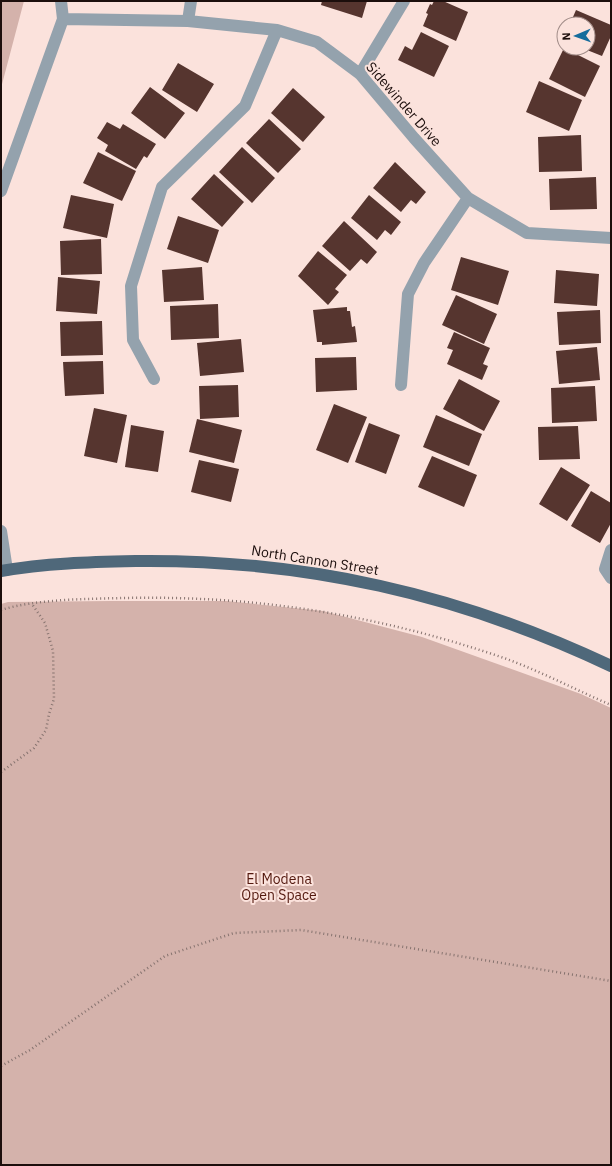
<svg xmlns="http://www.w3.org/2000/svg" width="612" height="1166" font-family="'IBM Plex Sans',sans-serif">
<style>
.green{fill:#d4b2ab}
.building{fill:#56352f}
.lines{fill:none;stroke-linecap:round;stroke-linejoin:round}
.path{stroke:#86736f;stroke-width:2.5;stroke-dasharray:1 3;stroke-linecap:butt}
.minor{stroke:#94a2ad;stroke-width:12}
.major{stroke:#4f687a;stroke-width:12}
.labels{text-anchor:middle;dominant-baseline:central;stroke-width:4;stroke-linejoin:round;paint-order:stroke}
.street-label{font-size:14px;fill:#1c0e0c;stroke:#fbe2dc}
.park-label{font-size:14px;fill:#53180e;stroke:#fbe2dc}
</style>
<rect width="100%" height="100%" fill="#fbe2dc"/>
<path class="green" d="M1 1H24L1 88Z
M111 601H226L323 611 422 637 581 694 611 708V1165H1V604L8 602Z"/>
<path class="building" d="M322 1H367L362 18 321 5Z
M434 1H443L468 12 456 41 423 26 428 14 426 13 430 4 432 5Z
M576 10 611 25V36L602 56 582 48H588V24H570Z
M421 32 449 46 434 77 398 60 405 46 412 50Z
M564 48 600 66 585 97 549 79Z
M178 63 214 84 197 112 162 90Z
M539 81 582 100 569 131 526 112Z
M150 87 185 113 165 139 131 113Z
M293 88 325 117 303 142 271 113Z
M269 119 301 149 278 173 246 143Z
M107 122 120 129 123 124 156 144 147 158 144 156 136 169 105 151 108 145 97 138Z
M581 135 582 171 539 172 538 137Z
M242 147 275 178 252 203 219 172Z
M98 152 136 171 122 201 83 183Z
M395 162 426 192 416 204 411 200 401 212 373 188Z
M214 174 244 202 222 227 191 199Z
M596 177 597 209 550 210 549 179Z
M71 195 114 204 107 238 63 228Z
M369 195 401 222 391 235 385 230 377 240 351 218Z
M178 216 219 230 208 263 167 249Z
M344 221 377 252 367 264 361 259 350 271 322 246Z
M101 239 102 274 61 275 60 241Z
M318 251 347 275 335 289 339 292 328 305 298 276Z
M461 257 509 271 498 305 451 290Z
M202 267 204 300 164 302 162 270Z
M556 270 599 274 597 306 554 303Z
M58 277 100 281 97 314 56 311Z
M456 295 497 314 484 344 442 325Z
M218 304 219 338 171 340 170 306Z
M347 307V311H350L352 327 355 326 357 342 322 345V342H317L313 310Z
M600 310 601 343 559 345 557 312Z
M102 321 103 355 61 356 60 322Z
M454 332 490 348 483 364 488 366 482 380 447 364 453 350 447 348Z
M241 339 244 372 200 376 197 343Z
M597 347 600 380 559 384 556 351Z
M356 357 357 390 316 392 315 358Z
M103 361 104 394 65 396 63 362Z
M459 379 500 401 484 431 443 409Z
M238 385 239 417 200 419 199 386Z
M595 386 597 421 552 423 551 388Z
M334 404 367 417 348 463 316 450Z
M94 408 127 415 117 463 84 456Z
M436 415 482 434 469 466 423 447Z
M197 419 242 430 234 463 189 452Z
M369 423 400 435 386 474 355 462Z
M131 425 164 431 158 472 125 467Z
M578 426 580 459 539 460 538 427Z
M432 456 477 475 464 507 418 487Z
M199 460 239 469 231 502 191 492Z
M561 467 590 485 567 521 539 504Z
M591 491 611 503V523L600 543 571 526Z"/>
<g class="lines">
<path class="path" d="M1 610C36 599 87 599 123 598 255 595 379 615 504 658 540 671 576 690 611 705
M1 772 34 748 46 730 49 714 54 699 53 651 45 623 32 604
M1 1066 30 1050 165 956 234 933 301 930 611 981"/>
<path class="minor" d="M63 19 188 21 277 30 317 42 360 74 414 138 468 198 527 233 611 238
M188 21 191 1
M360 74 404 1
M1 191 63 19 61 1
M154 379 133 340 131 286 162 187 245 106 277 30
M401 385 408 294 424 263 468 198
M1 531 7 570
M611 550 605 569 611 578"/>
<path class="major" d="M1 571C45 563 91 562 136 561 304 559 459 594 611 666"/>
</g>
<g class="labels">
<g class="street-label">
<text transform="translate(404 104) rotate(49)">Sidewinder Drive</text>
<text transform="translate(315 560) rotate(9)">North Cannon Street</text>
</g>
<g class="park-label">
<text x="279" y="879">El Modena<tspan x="279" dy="16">Open Space</tspan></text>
</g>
</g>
<rect width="612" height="1166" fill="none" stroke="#1c0e0c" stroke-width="4"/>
<g transform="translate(576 36) rotate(268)"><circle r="19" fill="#fbe2dc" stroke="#a28d89"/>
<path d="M0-3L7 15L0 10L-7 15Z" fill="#156c9c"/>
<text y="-6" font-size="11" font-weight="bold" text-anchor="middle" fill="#1c0e0c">N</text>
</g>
</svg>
